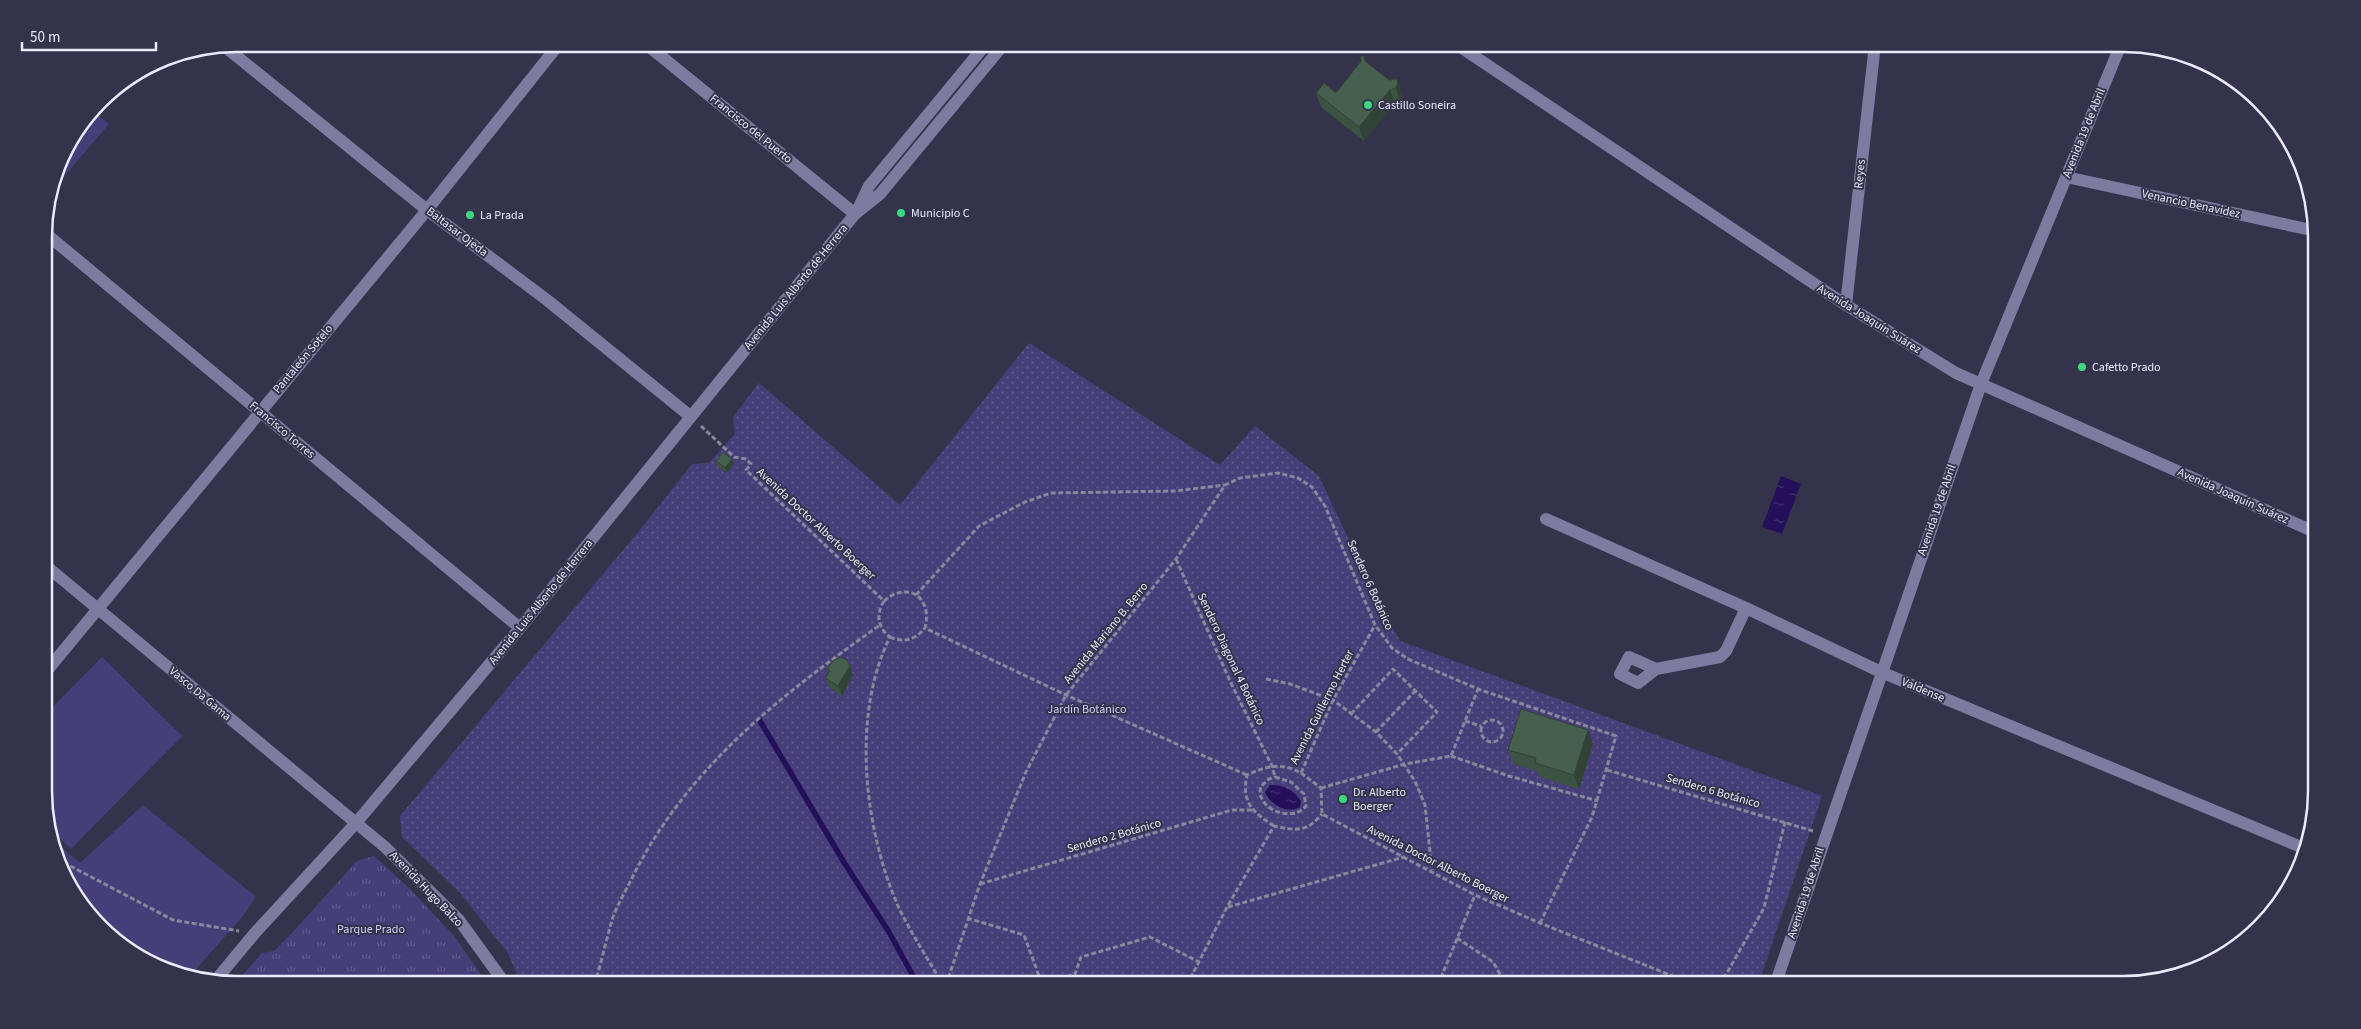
<svg xmlns="http://www.w3.org/2000/svg" width="2361" height="1029" font-family="'Source Sans 3',sans-serif">
<style>
.grass{fill:#463e78}
.park{fill:url(#park-tufts)}
.garden{fill:url(#garden-dots)}
.water{fill:url(#water-ripples)}
.lines{fill:none;stroke-linecap:round;stroke-linejoin:round}
.stream{stroke:#240f5a;stroke-width:5.5}
.path{stroke:#88879c;stroke-width:3;stroke-dasharray:5 2.5;stroke-linecap:butt}
.minor{stroke:#7d7b9f;stroke-width:12}
.wall{fill:#3c5342}
.shaded-wall{fill:#314336}
.building{fill:#46604d;stroke:#314336}
.poi-dot{fill:#3cd77e;stroke:#35334c;stroke-width:2}
.labels{text-anchor:middle;dominant-baseline:central;stroke-width:4;stroke-linejoin:round;paint-order:stroke}
.poi-label{font-size:12px;fill:#eaeafa;stroke:#35334c;text-anchor:start}
.street-label{font-size:12px;fill:#eaeafa;stroke:#35334c}
.park-label{font-size:12px;fill:#d0cefb;stroke:#35334c}
.rim{fill:none;stroke:#eaeafa;stroke-width:2.5}
</style>
<defs>
<pattern id="park-tufts" width="24" height="20" patternUnits="userSpaceOnUse" patternTransform="scale(1.25)"><rect width="24" height="20" fill="#463e78"/><path d="M3 7l-1-3M5 7V3M7 7l1-3M15 17l-1-3M17 17v-4M19 17l1-3" fill="none" stroke="#615a8c"/></pattern>
<pattern id="garden-dots" width="8" height="8" patternUnits="userSpaceOnUse" patternTransform="scale(1.25)"><rect width="8" height="8" fill="#463e78"/><path d="M2 2h.1M6 6h.1" fill="none" stroke="#615a8c" stroke-width="1.8" stroke-linecap="round"/></pattern>
<pattern id="water-ripples" width="26" height="14" patternUnits="userSpaceOnUse" patternTransform="scale(1.25)"><rect width="26" height="14" fill="#240f5a"/><path d="M2 4q2-2 4 0t4 0M15 11q2-2 4 0t4 0" fill="none" stroke="#443273"/></pattern>
</defs>
<rect width="100%" height="100%" fill="#35334c"/>
<path class="grass" d="M94 112 109 124 54 188 64 152Z
M102 657 182 736 71 849 48 827 45 817V715Z
M143 805 256 897 243 916 190 976 163 971 120 945 84 910 59 866 51 839 80 863Z"/>
<path class="park" d="M374 856 409 888 455 937 488 985H234L262 953 274 951 292 933 357 861Z"/>
<path class="garden" d="M1029 343 1220 465 1255 426 1319 476 1378 602 1400 641 1822 796 1758 985H521L508 953 460 893 402 837 400 816 640 530 692 464 709 463 735 434 733 417 759 383 900 505Z"/>
<path class="water" d="M1781 476 1801 484 1782 534 1762 527Z
M1270 785C1283 784 1294 790 1301 801L1300 807C1288 815 1269 804 1265 792Z"/>
<g class="lines">
<path class="stream" d="M760 721 845 864 889 932 918 985"/>
<path class="path" d="M701 426 734 457 746 459 751 464 746 470 884 601C908 580 933 598 925 628L1066 695 1247 775
M1176 559 1230 681 1272 766 1275 777
M916 595 979 526 1025 502 1051 493 1175 491 1225 485
M884 601C876 614 877 627 890 637 851 715 864 828 898 906 911 933 928 959 943 985
M890 637C905 643 915 640 925 628
M1266 679 1290 684 1333 700 1376 732 1397 754 1415 781 1425 805 1432 870
M1351 714 1393 669 1437 712 1397 754
M1481 731a11 11 0 1 1 22 0a11 11 0 1 1-22 0Z
M1465 721 1481 726
M1376 732 1416 690
M1451 756 1509 776 1598 801
M1607 770 1813 831
M1301 773 1321 788 1322 814 1475 895 1540 923 1695 985
M1275 777 1291 782 1304 794 1306 806C1292 824 1254 808 1261 786L1269 779Z
M1321 788 1405 764 1451 756 1478 689
M1274 826C1253 812 1241 803 1247 775 1266 766 1282 762 1301 773L1333 700 1375 625
M57 859 173 920 239 931
M980 884 1232 810H1252
M1228 907 1404 857
M967 918 1024 935 1039 976 1042 981 1047 983 1075 974 1081 957 1150 937 1199 962
M1457 938 1493 962 1501 976 1511 985
M598 985 597 976C603 956 607 936 613 917 618 904 625 892 631 880 686 768 781 695 880 625
M946 985 980 884 1026 772 1066 695 1176 559 1225 485 1240 478 1278 473 1298 478 1312 487 1325 506 1375 625 1392 648 1408 659 1478 689 1616 736 1592 817 1540 923
M1187 985 1227 907 1274 826C1296 831 1307 832 1322 814
M1438 985 1475 895
M1720 985 1764 908 1785 822"/>
<path class="minor" d="M646 44 855 214
M1456 44 1846 305 1956 373 2317 533
M224 46 427 210 547 300 690 416
M2066 177 2316 231
M858 209 869 186 986 44
M44 232 520 628
M1846 305 1875 44
M1546 519 1746 608 1881 672 2306 849
M45 565 385 847 459 920 506 985
M1656 669 1638 683 1620 674 1629 657 1656 669 1720 657 1726 651 1746 608
M45 673 427 210 559 44
M215 981 254 934 356 823 520 628 855 214 880 194 1004 44
M1775 985 1981 384 2121 44"/>
</g>
<path class="wall" d="M1366 62 1389 80 1398 82 1403 96 1400 102 1395 103 1364 141 1321 107 1316 93H1336Z
M716 461 734 463 727 473 717 466Z
M827 669 853 675 842 696 829 687 825 678 829 673Z
M1588 730 1593 744 1579 789 1540 777 1537 771 1513 764 1508 750Z"/>
<path class="shaded-wall" d="M1398 82 1403 96 1400 102 1396 88Z
M1390 90 1395 103 1364 141 1359 127Z
M732 459 734 463 727 473 725 468Z
M850 666 853 675 842 696 838 686Z
M1588 730 1593 744 1579 789 1574 775Z"/>
<path class="building" d="M1361 56H1364L1365 61 1389 80 1396 79 1398 82 1396 88 1390 90 1359 127 1316 93 1324 83 1336 93 1361 61Z
M723 452 732 459 725 468 716 461Z
M840 657 847 660 850 666 838 686 825 678 830 671 827 669 833 661Z
M1521 709 1588 730 1574 775 1535 763 1536 758 1508 750Z"/>
<g class="poi-dot">
<circle cx="1368" cy="105" r="5"/>
<circle cx="901" cy="213" r="5"/>
<circle cx="470" cy="215" r="5"/>
<circle cx="2082" cy="367" r="5"/>
<circle cx="1343" cy="799" r="5"/>
</g>
<g class="labels">
<g class="poi-label">
<text x="1378" y="105">Castillo Soneira</text>
<text x="911" y="213">Municipio C</text>
<text x="480" y="215">La Prada</text>
<text x="2092" y="367">Cafetto Prado</text>
<text x="1353" y="792">Dr. Alberto<tspan x="1353" dy="14">Boerger</tspan></text>
</g>
<g class="street-label">
<text transform="translate(751 129) rotate(39)">Francisco del Puerto</text>
<text transform="translate(2084 133) rotate(-68)">Avenida 19 de Abril</text>
<text transform="translate(1860 174) rotate(-84)">Reyes</text>
<text transform="translate(2191 204) rotate(12)">Venancio Benavidez</text>
<text transform="translate(457 232) rotate(37)">Baltasar Ojeda</text>
<text transform="translate(796 287) rotate(-51)">Avenida Luis Alberto de Herrera</text>
<text transform="translate(1869 319) rotate(32)">Avenida Joaquín Suárez</text>
<text transform="translate(303 359) rotate(-50)">Pantaleón Sotelo</text>
<text transform="translate(282 430) rotate(40)">Francisco Torres</text>
<text transform="translate(2233 496) rotate(24)">Avenida Joaquín Suárez</text>
<text transform="translate(1937 510) rotate(-71)">Avenida 19 de Abril</text>
<text transform="translate(816 524) rotate(43)">Avenida Doctor Alberto Boerger</text>
<text transform="translate(1370 585) rotate(66)">Sendero 6 Botánico</text>
<text transform="translate(541 602) rotate(-51)">Avenida Luis Alberto de Herrera</text>
<text transform="translate(1106 633) rotate(-51)">Avenida Mariano B. Berro</text>
<text transform="translate(1231 659) rotate(65)">Sendero Diagonal 4 Botánico</text>
<text transform="translate(1923 690) rotate(23)">Valdense</text>
<text transform="translate(200 694) rotate(40)">Vasco Da Gama</text>
<text transform="translate(1322 707) rotate(-63)">Avenida Guillermo Herter</text>
<text transform="translate(1713 791) rotate(16)">Sendero 6 Botánico</text>
<text transform="translate(1114 836) rotate(-16)">Sendero 2 Botánico</text>
<text transform="translate(1438 864) rotate(27)">Avenida Doctor Alberto Boerger</text>
<text transform="translate(426 889) rotate(46)">Avenida Hugo Balzo</text>
<text transform="translate(1806 893) rotate(-72)">Avenida 19 de Abril</text>
</g>
<g class="park-label">
<text x="1087" y="709">Jardín Botánico</text>
<text x="371" y="929">Parque Prado</text>
</g>
</g>
<path d="M0 0H2361V1029H0ZM237 52H2123A185 185 0 0 1 2308 237V791A185 185 0 0 1 2123 976H237A185 185 0 0 1 52 791V237A185 185 0 0 1 237 52Z" fill="#35334c" fill-rule="evenodd"/>
<path class="rim" d="M237 52H2123A185 185 0 0 1 2308 237V791A185 185 0 0 1 2123 976H237A185 185 0 0 1 52 791V237A185 185 0 0 1 237 52Z"/>
<path d="M22 42v8h134v-8" fill="none" stroke="#eaeafa" stroke-width="2.5"/>
<text x="30" y="42" font-size="15" fill="#eaeafa" stroke="#35334c" stroke-width="4" paint-order="stroke">50 m</text>
</svg>
